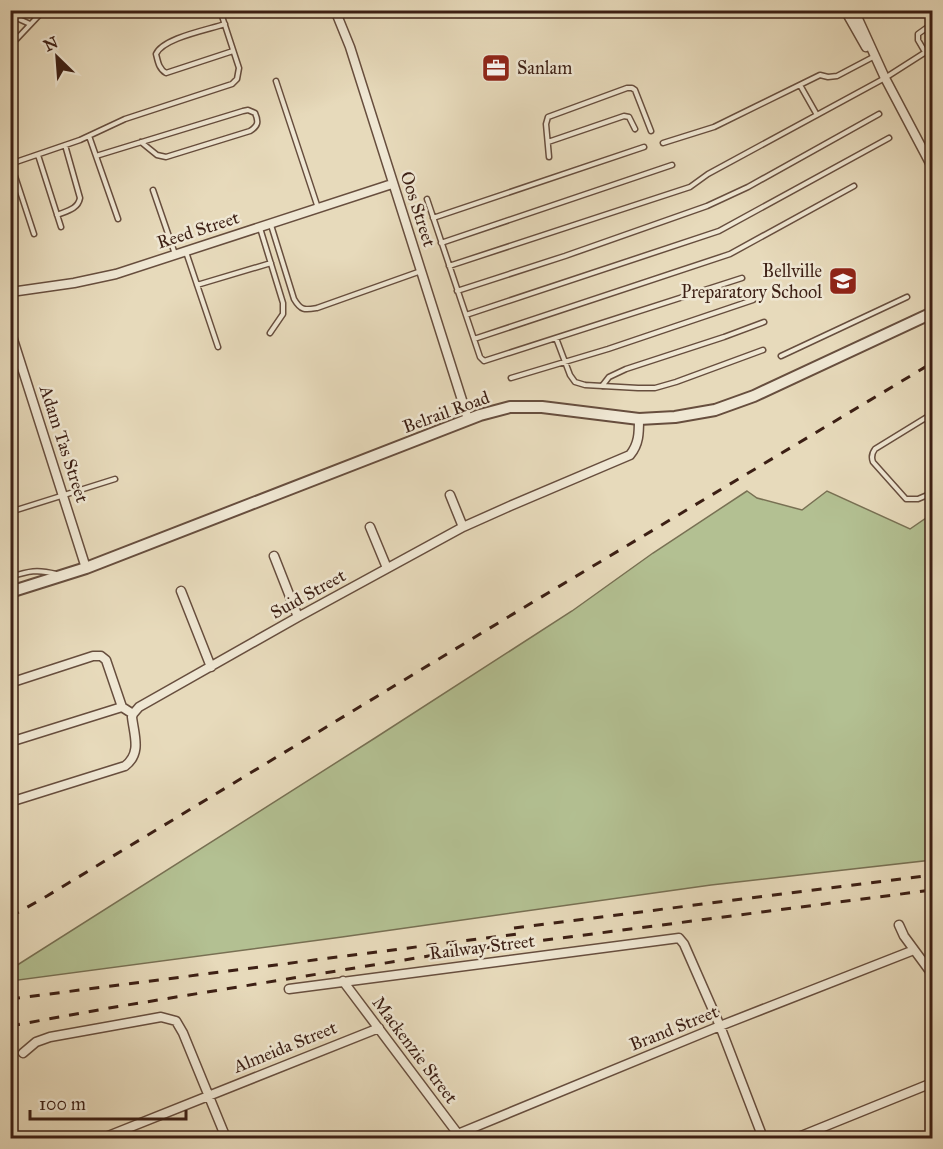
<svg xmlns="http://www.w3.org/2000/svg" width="943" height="1149" font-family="'IM FELL Great Primer',serif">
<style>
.green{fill:#b3c092;stroke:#787053;stroke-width:1.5}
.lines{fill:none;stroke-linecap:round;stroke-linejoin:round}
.service-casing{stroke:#674e3e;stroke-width:7}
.minor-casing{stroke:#674e3e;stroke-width:11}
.tertiary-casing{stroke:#674e3e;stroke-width:14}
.service{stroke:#efe7d3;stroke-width:4}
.minor{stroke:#efe7d3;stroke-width:8}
.tertiary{stroke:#efe7d3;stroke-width:10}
.rail{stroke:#3c1f14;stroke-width:3;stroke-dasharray:10 10;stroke-linecap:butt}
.labels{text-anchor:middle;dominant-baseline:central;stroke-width:5;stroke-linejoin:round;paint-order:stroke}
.poi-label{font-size:18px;fill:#3c1f14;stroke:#efe7d3;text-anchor:start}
.street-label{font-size:18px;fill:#3c1f14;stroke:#efe7d3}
</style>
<rect width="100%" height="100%" fill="#e7dabb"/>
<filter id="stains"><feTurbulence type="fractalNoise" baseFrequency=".00333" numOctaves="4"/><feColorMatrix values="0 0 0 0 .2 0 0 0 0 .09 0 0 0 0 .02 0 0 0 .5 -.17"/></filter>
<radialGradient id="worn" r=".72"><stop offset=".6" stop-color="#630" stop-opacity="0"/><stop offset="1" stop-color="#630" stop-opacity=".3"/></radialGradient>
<path class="green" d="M747 491 757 498 802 510 827 491 910 529 932 514V860L711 885 342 937 11 981V969L375 738 572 611 653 553Z"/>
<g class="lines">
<g class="service-casing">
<path id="service" d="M10 15 30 24
M225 24C207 30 163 38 156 54 158 62 159 69 166 73L233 51
M10 46 44 10
M925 52 918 40V34L932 24
M276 81 318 208
M800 85 817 115
M89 136 118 219
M548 142 624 116 629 117 635 129
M663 143 714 127 820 75 828 77 837 76 875 56
M38 155 61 227
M96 156 243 111 248 110 255 113C259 122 258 126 250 131L166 157 157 155 141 142
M549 157 546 124 548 117 627 88H632L635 90 651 131
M10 164 80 140 125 119 232 84 237 79 239 68 220 10
M11 164 34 234
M153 190 175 254
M427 199 480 357 484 361 742 278
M57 215C67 211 78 209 80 198L65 145
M433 218 644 147
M271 225 294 299C301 311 305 310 317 308L421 271
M260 228 283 303V314L270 333
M441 243 672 165
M186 252 218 347
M449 266 690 187 708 174 885 78 932 48
M197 285 271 263
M457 291 565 256 707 206 748 187 879 114
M466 315 719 231 889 138
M556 338 570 375 575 382 585 385 638 388H655L676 382 763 350
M474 339 730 254 854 186
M781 356 907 297
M511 378 608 349 753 300
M602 386 609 377 626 369 724 337 764 322
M932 414 875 449C872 453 871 457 873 462L906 499H918L932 493
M10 512 115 479
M10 577C29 571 37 569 56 574"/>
</g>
<g class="minor-casing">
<path id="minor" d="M335 10 350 47 468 419
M845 10 866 47
M854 10 885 78 932 167
M10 290 18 291 74 283 116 274 392 184
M10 330 86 568
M450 495 463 527
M370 527 387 568
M274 556 298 617
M181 591 211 667
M10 683 93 656H101L106 660 122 707 133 714
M10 742 122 707
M10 802 125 766C142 753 134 735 132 717L133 714 139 707 298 617 463 527 510 506 630 455C639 444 639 433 639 419
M899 925 904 936 932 974
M343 981 461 1138
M289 989 679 938 684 944 720 1026 763 1138
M23 1053 36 1042 50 1037 161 1017 176 1021 183 1033 226 1138
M103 1138 379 1028
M448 1138 720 1026 914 950
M796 1138 932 1083"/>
</g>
<g class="tertiary-casing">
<path id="tertiary" d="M10 592 86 568 480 415 510 407H542L639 419 675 417 715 410 754 396 932 313"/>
</g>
<use href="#service" class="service"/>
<use href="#minor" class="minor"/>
<use href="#tertiary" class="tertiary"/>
<path class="rail" d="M10 917 47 896 528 605 932 363
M514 928 932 875
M10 999 525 933
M10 1026 109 1008 453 952 932 890"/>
</g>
<defs>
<g id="office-square" transform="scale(1.5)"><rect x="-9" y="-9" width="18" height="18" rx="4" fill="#8f2418" stroke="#efe7d3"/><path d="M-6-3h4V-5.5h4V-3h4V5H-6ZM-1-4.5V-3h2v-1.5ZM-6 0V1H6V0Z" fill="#fff"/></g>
<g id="school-square" transform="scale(1.5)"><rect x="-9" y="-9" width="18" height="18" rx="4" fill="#8f2418" stroke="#efe7d3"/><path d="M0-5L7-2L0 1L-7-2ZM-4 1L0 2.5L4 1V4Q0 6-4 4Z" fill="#fff"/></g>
</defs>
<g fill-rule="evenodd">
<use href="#office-square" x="496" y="68"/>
<use href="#school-square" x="843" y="281"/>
</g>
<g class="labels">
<g class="poi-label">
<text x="517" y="68">Sanlam</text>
<text x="822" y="271" text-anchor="end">Bellville<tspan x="822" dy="21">Preparatory School</tspan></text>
</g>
<g class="street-label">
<text transform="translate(418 209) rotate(72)">Oos Street</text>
<text transform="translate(198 230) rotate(-18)">Reed Street</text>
<text transform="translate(446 412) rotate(-20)">Belrail Road</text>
<text transform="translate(64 444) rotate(72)">Adam Tas Street</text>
<text transform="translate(308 594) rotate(-29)">Suid Street</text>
<text transform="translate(482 947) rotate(-7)">Railway Street</text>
<text transform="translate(674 1028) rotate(-22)">Brand Street</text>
<text transform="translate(285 1047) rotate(-22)">Almeida Street</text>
<text transform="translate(415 1050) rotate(53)">Mackenzie Street</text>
</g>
</g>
<rect width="943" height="1149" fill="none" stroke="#e7dabb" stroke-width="36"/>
<rect x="12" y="12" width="919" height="1125" fill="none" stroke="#3c1f14" stroke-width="3"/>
<rect x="18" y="18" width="907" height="1113" fill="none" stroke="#3c1f14" stroke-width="1.5"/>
<g transform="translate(57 57) rotate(335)" stroke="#efe7d3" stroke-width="4.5" paint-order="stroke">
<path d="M0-4.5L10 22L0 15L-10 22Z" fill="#3c1f14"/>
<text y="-9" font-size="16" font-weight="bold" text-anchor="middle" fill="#3c1f14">N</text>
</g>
<path d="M30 1110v9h156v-9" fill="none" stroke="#3c1f14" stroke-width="3"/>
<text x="39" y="1110" font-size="18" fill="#3c1f14" stroke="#efe7d3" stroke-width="4.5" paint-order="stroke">100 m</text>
<rect width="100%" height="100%" filter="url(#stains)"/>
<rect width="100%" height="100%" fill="url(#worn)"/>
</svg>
